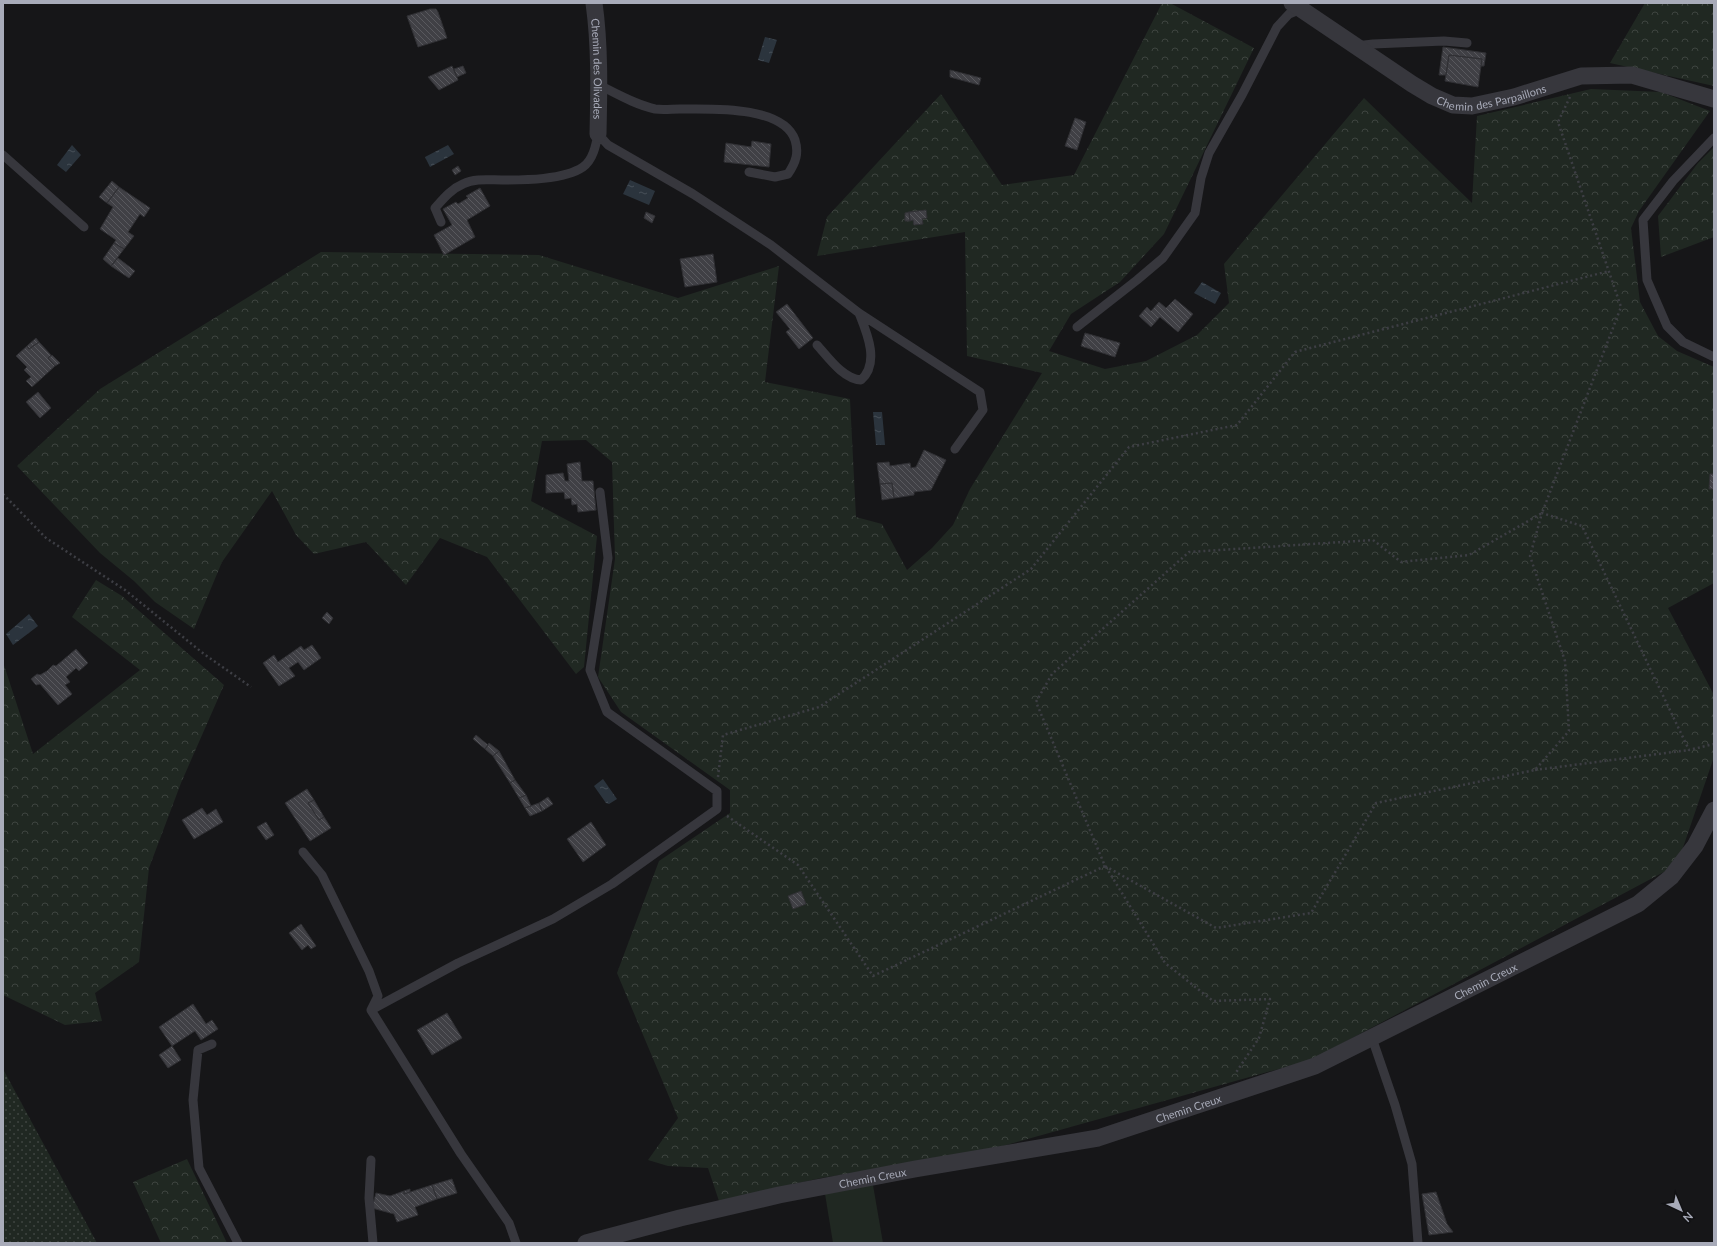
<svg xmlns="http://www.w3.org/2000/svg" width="1717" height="1246" font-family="Lato,sans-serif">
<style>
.grass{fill:url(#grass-dots)}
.forest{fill:url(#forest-crowns)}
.park{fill:#202822}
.water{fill:url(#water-ripples)}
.building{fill:url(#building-back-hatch);stroke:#303034}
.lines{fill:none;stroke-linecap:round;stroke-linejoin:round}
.path{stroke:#3d3e44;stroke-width:2.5;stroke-dasharray:2 3;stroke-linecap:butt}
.service{stroke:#37373d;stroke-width:9}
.minor{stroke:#37373d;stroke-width:17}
.labels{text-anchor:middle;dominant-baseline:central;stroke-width:3;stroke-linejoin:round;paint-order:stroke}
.street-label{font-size:11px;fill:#a8abb9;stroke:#111113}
</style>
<defs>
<pattern id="grass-dots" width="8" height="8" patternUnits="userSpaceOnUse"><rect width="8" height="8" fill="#202822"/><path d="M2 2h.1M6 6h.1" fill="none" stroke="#3e4440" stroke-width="1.8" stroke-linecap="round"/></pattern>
<pattern id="forest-crowns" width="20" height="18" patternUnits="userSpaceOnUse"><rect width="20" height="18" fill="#202822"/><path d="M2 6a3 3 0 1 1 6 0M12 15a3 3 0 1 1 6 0" fill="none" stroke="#3e4440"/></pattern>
<pattern id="water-ripples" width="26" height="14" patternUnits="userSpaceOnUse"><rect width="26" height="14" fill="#2b343d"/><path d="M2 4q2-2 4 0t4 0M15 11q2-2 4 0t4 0" fill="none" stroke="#474f57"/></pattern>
<pattern id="building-back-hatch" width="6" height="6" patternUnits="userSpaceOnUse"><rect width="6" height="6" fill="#404045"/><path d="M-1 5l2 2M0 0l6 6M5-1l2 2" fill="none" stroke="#59595e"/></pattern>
</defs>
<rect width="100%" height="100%" fill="#161618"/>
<path class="grass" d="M3 1069 97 1243H3Z"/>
<path class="forest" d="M1162 3H1170L1254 48 1164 234 1120 282 1071 314 1049 351 1105 369 1146 361 1197 335 1229 303 1224 264 1364 98 1472 203 1477 116 1591 89 1661 92 1710 111 1639 211 1631 228 1640 302 1658 336 1677 351 1714 367V583L1668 608 1714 695V757L1677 865 1311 1060 970 1155 821 1178 719 1201 708 1168 668 1166 648 1160 678 1118 617 973 659 861 730 813V790L621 712 598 677 615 559 612 462 586 440 542 441 531 501 597 536 584 667 576 674 487 557 440 538 406 585 366 542 314 554 296 535 272 491 222 562 194 629 155 602 134 581 100 553 17 466 100 389 321 252 539 255 678 298 779 266 765 382 850 399 856 517 882 524 907 570 932 548 953 525 970 489 1042 373 967 356 965 232 817 256 827 217 941 94 1002 185 1074 175Z
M1645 3H1714V86L1610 63Z
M1714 147V237L1661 257 1658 216 1698 163Z
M96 580 122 596 224 685 181 783 149 868 139 962 95 993 102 1021 65 1025 3 995V662L33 754 140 670 72 617Z
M187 1159 227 1243H161L133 1182Z"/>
<path class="park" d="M873 1185 883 1243H833L825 1194Z"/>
<path class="water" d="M765 37 777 40 769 63 758 60Z
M72 145 81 155 66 172 57 165Z
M448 145 454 154 430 167 425 157Z
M630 180 655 191 649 205 623 194Z
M1202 282 1221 293 1215 304 1194 293Z
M873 412H882L885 445H876Z
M29 614 38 626 13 645 6 634Z
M603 779 617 799 609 804 606 803 594 786Z"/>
<path class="building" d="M430 9H436L438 12 447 38 418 47 407 16Z
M1443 47 1486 53 1484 66H1481L1482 59 1449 55 1446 75H1439Z
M1449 55 1482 59 1478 87 1445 81Z
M452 66 458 80 439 90 428 77Z
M463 66 466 73 457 77 454 69Z
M950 70 981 78 979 85 950 77Z
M1075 118 1086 122 1077 150 1065 146Z
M752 141 771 144 769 167 724 162 726 143 751 147Z
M458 166 461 171 455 175 452 170Z
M112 181 119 187 107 203 99 197Z
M119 187 150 208 144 217 140 214 128 232 134 236 124 249 114 243 116 240 100 229 113 207 107 203Z
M480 188 490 206 467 220 475 237 444 255 434 235 452 225 443 209 456 202 458 204 468 198 466 196Z
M926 210 927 218 922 219 923 224 914 225 913 220 910 221 909 212Z
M646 212 655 216 652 223 644 218Z
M909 212 910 221H905V213Z
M114 243 124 249 111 266 103 259Z
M713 254 717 282 685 287 680 259Z
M118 258 135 271 129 278 111 266Z
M1175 299 1193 314 1178 332 1160 317 1151 327 1139 316 1147 307 1151 311 1159 302 1166 308Z
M787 304 813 338 799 349 786 332 790 329 776 312Z
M1085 333 1120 343 1115 357 1081 346Z
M36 338 39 342 29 349 27 346Z
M39 342 51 355 48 358 55 366 32 387 26 381 31 377 24 370 27 367 16 356 27 346 29 349Z
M52 355 60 363 55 366 48 358Z
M38 392 51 408 40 418 26 402Z
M924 450 946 460 931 490 914 492V495L894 498 892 483 880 484 877 463 889 462 890 466 910 463 911 468 916 467Z
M580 462 582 481H593L596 510 578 512 577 504 572 505 571 498 565 499 564 492 546 493V475L563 473 565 481H569L567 464Z
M1710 474H1714V489H1709Z
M892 483 894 498 882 500 880 484Z
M327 612 333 618 329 624 322 618Z
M312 645 321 658 304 670 298 662 289 668 295 676 279 686 263 663 274 655 278 662 301 646 304 650Z
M76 649 88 663 79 671 76 668 66 677 70 682 65 685 72 694 58 705 40 684 36 685 31 679 37 674 40 675 47 671 53 665 56 666Z
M476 735 488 745 485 749 473 739Z
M489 743 499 751 493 756 485 749Z
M499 751 515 780 510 783 493 756Z
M515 780 526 795 519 798 510 783Z
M307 789 314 800 308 803 319 820 324 817 331 828 310 841 285 803Z
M526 795 531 806 525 808 519 798Z
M548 797 553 804 542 811 539 803Z
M314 800 324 817 319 820 308 803Z
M539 803 542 811 530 816 525 808Z
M202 808 207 815 216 809 223 822 194 839 182 820Z
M266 822 274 835 266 840 257 827Z
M591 822 606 845 583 862 567 839Z
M801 891 806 904 793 909 788 896Z
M301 924 316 946 311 949 308 945 302 950 289 933Z
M193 1004 206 1024 212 1020 218 1029 201 1040 195 1031 172 1046 159 1027Z
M447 1013 462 1038 432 1055 417 1030Z
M172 1046 181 1060 168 1068 159 1055Z
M452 1179 457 1193 437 1199 432 1185Z
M432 1185 437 1199 415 1207 418 1215 397 1222 394 1214 372 1208 376 1193 390 1196 404 1191V1194Z
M410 1189V1192L404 1194V1191Z
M1436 1192 1447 1224 1453 1232 1429 1235 1422 1194Z"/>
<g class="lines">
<path class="path" d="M3 494 46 538 125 590 204 654 251 687
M1535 770 1689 750
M718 777 723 735 819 707 1031 569 1129 447 1237 425 1295 352 1609 271
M727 816 798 865 873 976 1105 866 1036 702 1052 674 1189 552 1373 540 1401 562 1469 555 1542 513 1621 307 1558 122 1570 97
M1105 866 1216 928 1311 913 1376 803 1535 770 1569 731 1565 661 1530 556 1542 513 1582 526 1689 750 1714 744
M1106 867 1165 963 1213 1001 1270 999 1259 1038 1235 1074"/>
<path class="service" d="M1356 46 1373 44 1444 41 1467 43
M599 85C617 94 636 105 655 109 663 110 672 109 680 109 709 109 783 105 795 140 799 153 796 162 788 174L775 177 749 172
M598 134 608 145 693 194 771 245 859 313 980 392 983 410 955 449
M1714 138 1673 181 1643 220 1647 280 1667 326 1683 342 1714 357
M3 155 84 227
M441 222 435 208C443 199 451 189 463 184 475 178 489 180 502 180 524 180 564 180 583 167 593 160 596 145 598 134
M1077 327 1137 280 1163 258 1195 213 1201 178 1209 153 1242 95 1277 27 1289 14 1301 9
M817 345C828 357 843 379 861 380 880 363 867 333 859 313
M303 852 322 875 369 971 378 996 371 1010
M1372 1038 1395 1105 1412 1164 1418 1243
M212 1044 198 1050 193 1100 199 1168 238 1243
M371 1160 369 1198 373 1243
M516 1243 509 1223 461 1154 371 1010 458 963 553 919 612 884 717 809V791L607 712 590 670 608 558 600 492"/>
<g class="minor">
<path id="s1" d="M594 3C600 46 599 90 598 134"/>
<path id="s2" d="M1292 3 1412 84 1432 96 1453 105 1472 106 1514 97 1581 76 1632 75 1714 99"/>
<path id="s3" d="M586 1243 680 1218 779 1195 915 1169 1098 1138 1315 1066 1638 904 1671 877 1695 846 1714 810"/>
</g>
</g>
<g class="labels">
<g class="street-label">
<text stroke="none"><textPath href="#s1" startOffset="66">Chemin des Olivades</textPath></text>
<text stroke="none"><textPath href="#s2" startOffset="230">Chemin des Parpaillons</textPath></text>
<text stroke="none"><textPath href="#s3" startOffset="942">Chemin Creux</textPath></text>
<text stroke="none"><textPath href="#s3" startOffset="618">Chemin Creux</textPath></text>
<text stroke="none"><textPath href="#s3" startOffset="294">Chemin Creux</textPath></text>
</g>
</g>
<rect width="1717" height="1246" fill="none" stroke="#a8abb9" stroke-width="8"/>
<g transform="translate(1681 1210) rotate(136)" stroke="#111113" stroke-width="3" paint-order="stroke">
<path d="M0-3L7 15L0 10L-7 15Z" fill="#a8abb9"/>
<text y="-6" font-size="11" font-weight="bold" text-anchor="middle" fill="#a8abb9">N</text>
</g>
</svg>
